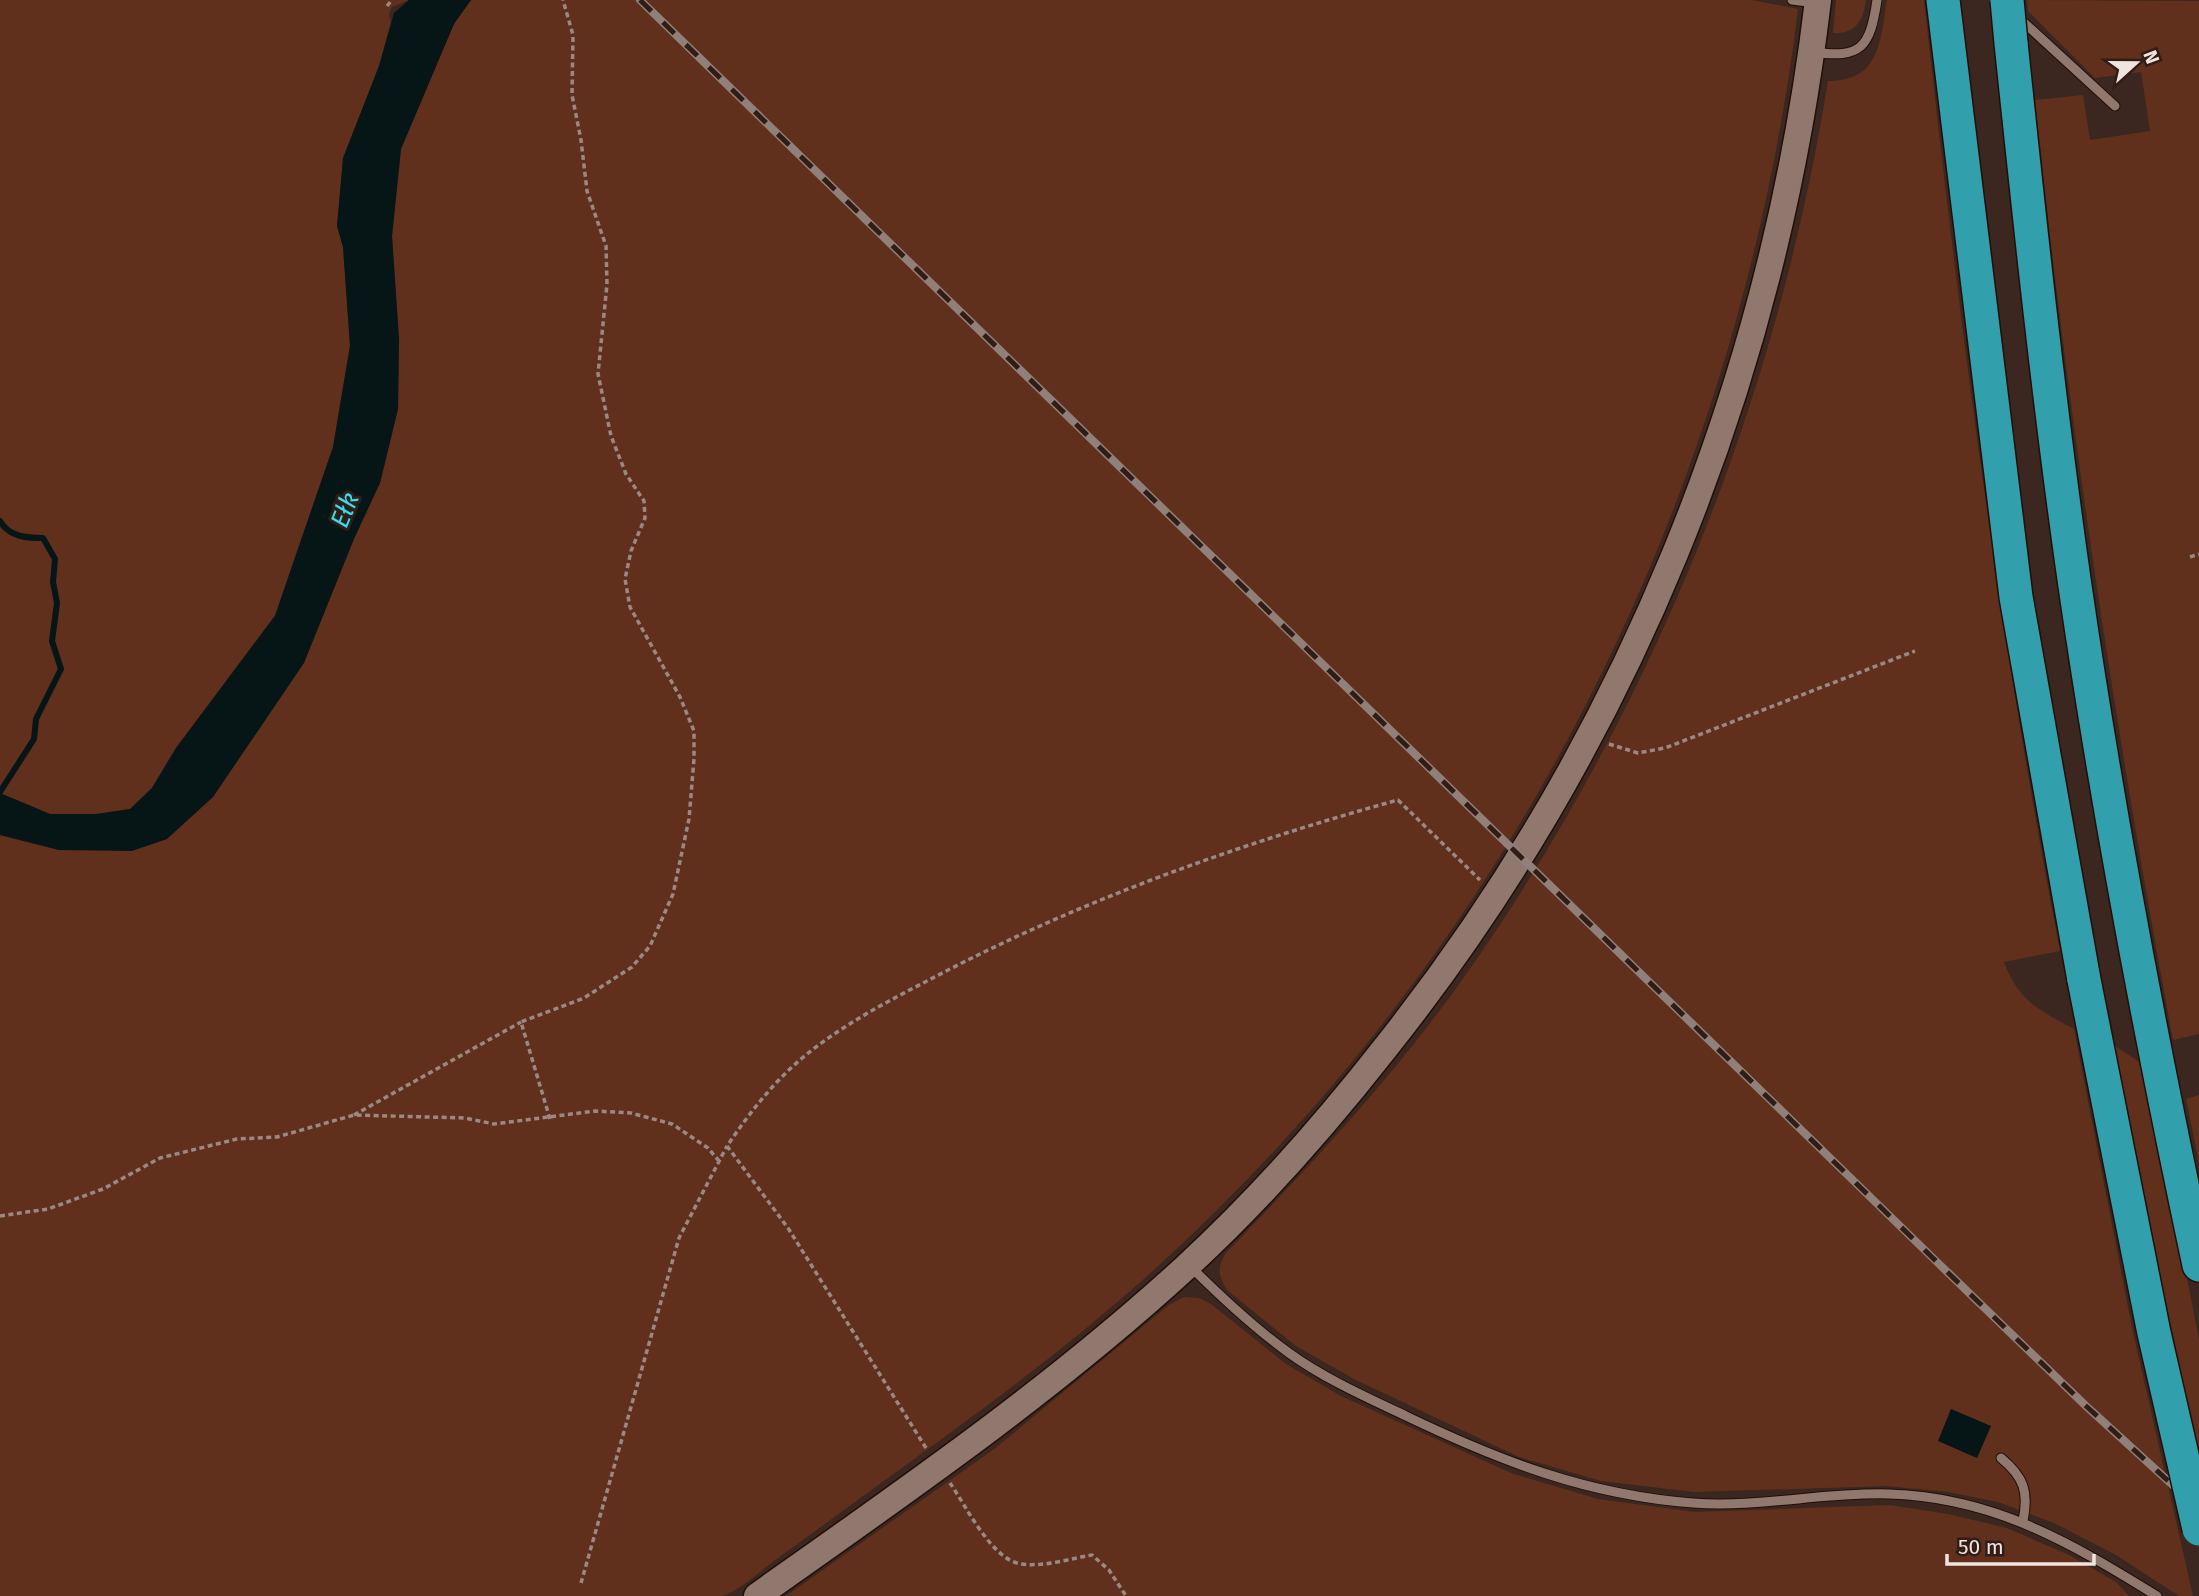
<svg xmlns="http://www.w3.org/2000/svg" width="2199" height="1596" font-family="'Fira Sans',sans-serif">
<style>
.green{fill:#60301d}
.water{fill:#061516}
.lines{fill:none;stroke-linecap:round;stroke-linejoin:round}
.stream{stroke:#061516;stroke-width:6}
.lane-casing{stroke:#210f08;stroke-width:11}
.secondary-casing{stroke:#210f08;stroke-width:29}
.highway-casing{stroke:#210f08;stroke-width:36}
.path{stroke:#9a8983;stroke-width:3.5;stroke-dasharray:5 3.5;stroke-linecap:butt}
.lane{stroke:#91786f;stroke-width:9}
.secondary{stroke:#91786f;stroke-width:26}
.highway{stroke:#329fac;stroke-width:33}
.rail-casing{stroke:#918079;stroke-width:8}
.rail{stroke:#311d16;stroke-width:5;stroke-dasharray:16;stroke-linecap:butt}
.highway-bridge-casing{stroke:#210f08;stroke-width:36;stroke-linecap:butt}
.highway-bridge{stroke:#329fac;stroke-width:33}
.labels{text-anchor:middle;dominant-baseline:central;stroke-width:6;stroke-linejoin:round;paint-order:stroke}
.water-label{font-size:26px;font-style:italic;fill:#31ddf0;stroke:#311d16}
</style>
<rect width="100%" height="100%" fill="#3b271f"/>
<path class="green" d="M0 0H409L392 7 389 14 391 22 379 66 343 158 337 226 343 247 350 345 333 447 275 615 176 748 152 788 130 809 96 814H50L0 793Z
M471 0H1752L1798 9C1739 495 1512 949 1146 1277 1081 1335 1013 1387 943 1438 888 1478 833 1518 778 1558 762 1569 740 1591 722 1596 706 1596 684 1596 667 1596 622 1596 577 1596 531 1596 354 1596 177 1596 0 1596V835L59 850 213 797 255 733 380 483 398 409 399 339 392 236 401 149 454 23Z
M1836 0H1866C1863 21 1856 34 1833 33Z
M1887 0H1924C1959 318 1999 636 2060 951L2004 962C2019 1002 2039 1010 2074 1029L2132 1328 2193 1596H2179L2116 1555 2054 1523 1998 1502 1948 1492 1887 1486 1694 1492 1601 1481 1519 1457 1354 1379 1296 1346 1227 1290C1218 1275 1217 1268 1226 1253 1312 1164 1396 1074 1467 973 1653 708 1777 400 1828 81 1880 81 1880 42 1887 0Z
M2027 0 2199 1V1034L2173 1040C2115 728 2068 416 2035 100L2083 95 2090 140 2150 131 2141 72 2095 78 2028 11Z
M2111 1043 2145 1066 2199 1339V1458Z
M2199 1095V1162L2186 1099Z
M1184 1297 1199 1298 1211 1304 1286 1364 1341 1396 1511 1473 1598 1499 1695 1512 1890 1505 1948 1514 2007 1528 2069 1555 2116 1582 2129 1596H786L993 1450 1169 1305Z"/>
<path class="water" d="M409 0H471L454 24 401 149 392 236 399 339 398 409 380 483 354 539 304 663 213 797 167 839 132 851 59 850 0 835V793L50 814H96L130 809 152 788 176 748 275 616 333 447 350 346 343 247 337 226 343 158 379 66 394 13Z
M1951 1409 1991 1426 1977 1458 1938 1441Z"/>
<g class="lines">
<path class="stream" d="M0 521C9 537 27 538 43 538L55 559 53 582 57 603 52 641 61 669 36 719 34 739 0 792"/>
<g class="lane-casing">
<path id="lane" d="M1792 0 1816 3
M2019 18 2115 106
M1813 52C1862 59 1870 47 1877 0
M1190 1266C1221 1297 1253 1327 1289 1353 1325 1379 1366 1397 1406 1416 1500 1461 1587 1495 1693 1503 1757 1508 1824 1492 1889 1494 1994 1497 2071 1543 2157 1596
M2001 1458C2024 1477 2029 1492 2023 1521"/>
</g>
<g class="secondary-casing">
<path id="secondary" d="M757 1596C904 1492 1052 1390 1185 1268 1258 1201 1325 1125 1386 1047 1626 745 1773 382 1818 0"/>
</g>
<g class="highway-casing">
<path id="highway" d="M1943 0 2016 597 2084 980
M2011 43C2030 224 2049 405 2075 586 2108 813 2151 1040 2199 1265"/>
</g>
<path class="path" d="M387 6 392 0
M2190 557 2199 554
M1609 744 1638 753 1665 748 1915 651
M354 1115 521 1022
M550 1119 521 1022 584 998 632 967 650 946 673 894 689 819 694 759V731L680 697 630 607 625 579 631 551 645 518 644 501 626 474 611 436 598 374 607 284 606 246 587 191 581 140 572 95 573 35 563 0
M0 1216 48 1209 103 1189 160 1158 237 1139 277 1137 354 1115 465 1118 494 1124 595 1111 631 1113 672 1124 708 1148 719 1161
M926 1448 788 1228 727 1146C751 1111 774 1081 807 1054 843 1025 888 1001 929 980 1076 902 1238 844 1398 800L1480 880
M950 1483C966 1506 992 1560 1021 1564 1044 1567 1069 1559 1092 1555L1109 1570 1126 1596
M581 1583 679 1238 727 1146"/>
<use href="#lane" class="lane"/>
<use href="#secondary" class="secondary"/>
<use href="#highway" class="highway"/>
<g class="rail-casing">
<path id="rail" d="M640 0 1937 1262 2086 1406 2199 1509"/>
</g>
<use href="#rail" class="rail"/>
<g class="highway-bridge-casing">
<path id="highway-bridge" d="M2007 0 2011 43
M2084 980 2154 1333 2199 1529"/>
</g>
<use href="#highway-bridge" class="highway-bridge"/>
</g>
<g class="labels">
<g class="water-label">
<text transform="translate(345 510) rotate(-68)">Ełk</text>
</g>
</g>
<g transform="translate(2136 63) rotate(69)" stroke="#311d16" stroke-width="5" paint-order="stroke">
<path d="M0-5L12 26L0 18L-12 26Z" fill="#f1e3de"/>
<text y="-10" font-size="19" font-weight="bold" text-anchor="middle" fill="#f1e3de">N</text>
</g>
<path d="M1947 1554v10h147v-10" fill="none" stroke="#f1e3de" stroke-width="3.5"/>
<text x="1958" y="1554" font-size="21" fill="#f1e3de" stroke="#311d16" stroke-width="5" paint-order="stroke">50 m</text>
</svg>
